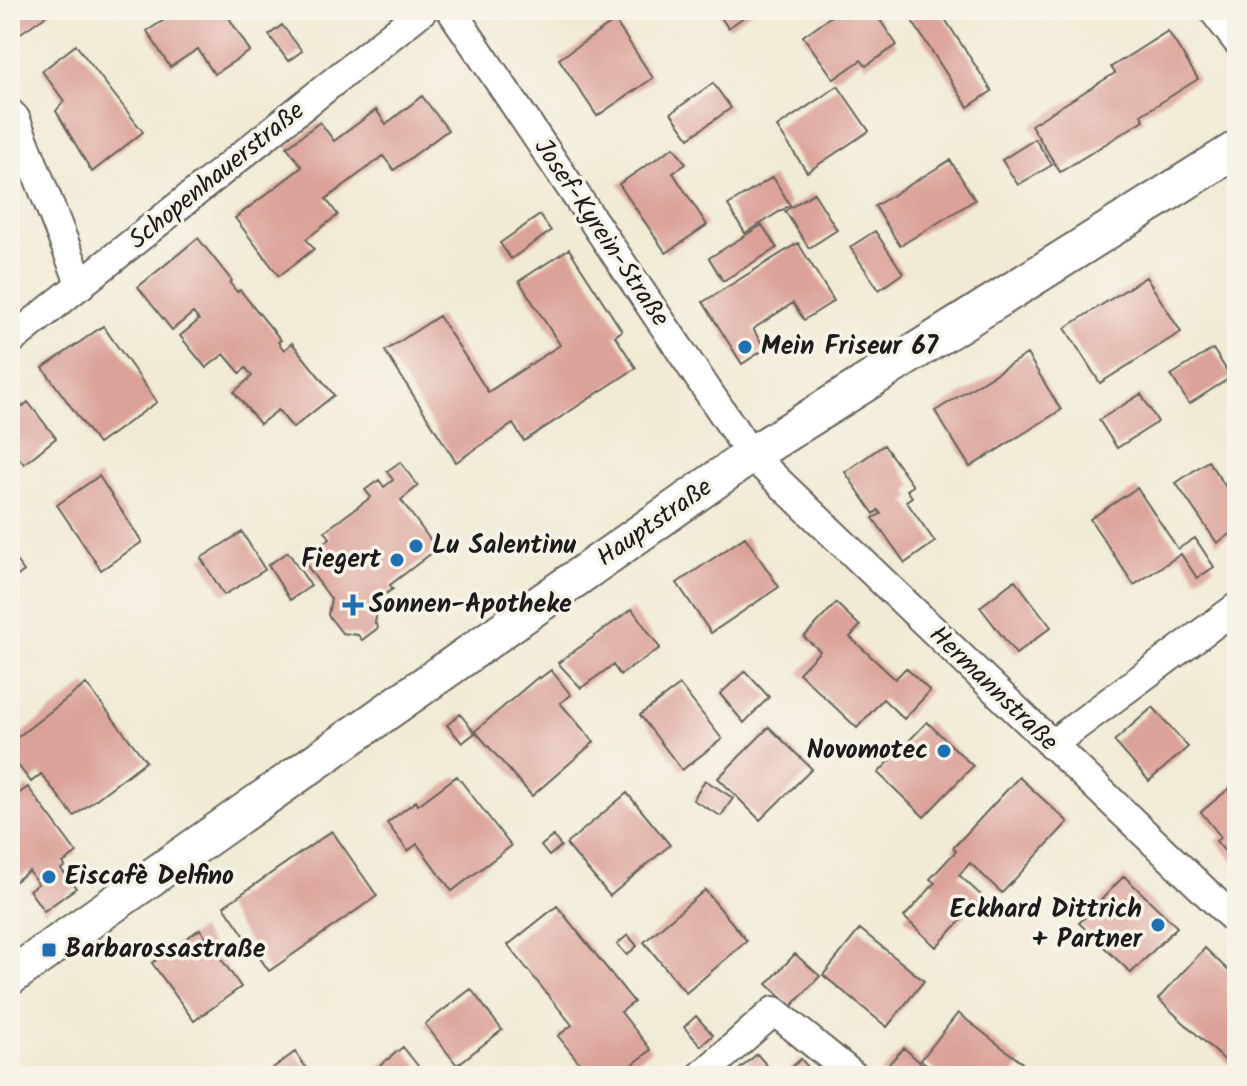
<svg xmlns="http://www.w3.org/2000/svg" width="1247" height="1086" font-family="Kalam,sans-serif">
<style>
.building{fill:#dba299}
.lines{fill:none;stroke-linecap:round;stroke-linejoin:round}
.minor-casing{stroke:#67645d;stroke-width:32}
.tertiary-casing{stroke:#67645d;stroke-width:40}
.minor{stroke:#fff;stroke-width:28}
.tertiary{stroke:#fff;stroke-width:36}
.poi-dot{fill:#1f6fb2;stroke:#f7f3e8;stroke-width:3}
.labels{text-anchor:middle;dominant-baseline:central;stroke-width:7;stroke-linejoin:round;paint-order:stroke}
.street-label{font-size:26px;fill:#1c1c1c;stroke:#f7f3e8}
.poi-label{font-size:26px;font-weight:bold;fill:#1c1c1c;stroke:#f7f3e8;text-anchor:start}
</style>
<rect width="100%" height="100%" fill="#f7f3e8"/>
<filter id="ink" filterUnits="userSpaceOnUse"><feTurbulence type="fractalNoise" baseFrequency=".0125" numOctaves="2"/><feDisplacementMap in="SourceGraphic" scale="16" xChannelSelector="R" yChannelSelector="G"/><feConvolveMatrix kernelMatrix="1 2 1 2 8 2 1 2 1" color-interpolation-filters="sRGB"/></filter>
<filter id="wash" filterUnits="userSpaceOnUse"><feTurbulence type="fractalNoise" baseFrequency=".006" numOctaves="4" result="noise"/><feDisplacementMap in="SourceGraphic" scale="32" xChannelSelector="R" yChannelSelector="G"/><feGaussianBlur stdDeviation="1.8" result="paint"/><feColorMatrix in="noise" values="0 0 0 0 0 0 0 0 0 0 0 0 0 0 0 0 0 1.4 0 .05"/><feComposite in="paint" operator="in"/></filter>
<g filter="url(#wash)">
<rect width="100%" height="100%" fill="#f1ebd5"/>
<g id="blocks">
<path class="building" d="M10 10H54L12 39Z
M180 10H224L250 51 214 74 198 49 170 67 147 31Z
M716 10H754L728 28Z
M840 10H873L897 45 866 66 861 60 834 79 803 36Z
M905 10H939L992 91 968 107Z
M615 21 653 78 597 116 559 59Z
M282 25 302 51 288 61 269 35Z
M1168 31 1198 79 1141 115 1144 120 1060 172 1031 125 1115 73 1111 67Z
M76 45 143 132 92 172 56 111 64 101 42 71Z
M713 83 731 108 689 138 671 113Z
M838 86 869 131 807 172 777 127Z
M422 96 448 130 394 170 383 156 326 199 338 215 306 239 314 249 279 276 235 218 302 167 287 147 320 122 334 141 376 110 386 124Z
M1035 139 1052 165 1018 185 1002 160Z
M674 147 686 164 673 173 707 225 666 253 619 184Z
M950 160 975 200 900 246 875 206Z
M773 177 790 205 745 233 728 205Z
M814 193 837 230 809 248 785 211Z
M540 215 551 231 511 259 500 243Z
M762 225 777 248 723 281 709 258Z
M875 231 903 273 879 290 850 247Z
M198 238 232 281 230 283 237 292 240 290 281 340 278 342 284 350 292 343 334 395 293 428 278 410 260 424 234 392 252 376 246 368 240 373 224 354 206 368 180 336 199 320 193 313 172 330 138 287Z
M798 243 834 301 804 320 793 303 753 329 765 349 742 364 703 302Z
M569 249 622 331 615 336 636 368 524 441 513 424 456 462 385 351 439 316 488 392 560 345 519 281Z
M1146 277 1181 332 1100 383 1065 328Z
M103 326 157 402 98 444 43 368Z
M1213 349 1231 377 1189 404 1171 375Z
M1027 354 1061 410 970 467 935 411Z
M1141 394 1158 422 1117 448 1099 420Z
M28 402 56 438 24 464 10 446V417Z
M884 445 913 486 907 490 912 497 906 501 935 542 905 563 873 518 881 514 878 510 874 514 845 472Z
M1208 461 1237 503V530L1217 543 1176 483Z
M400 462 418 486 401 500 437 549 390 585 393 589 374 602 378 607 375 623 378 628 362 640 358 635 342 633 328 615 331 599 302 559 330 538 325 531 371 497 365 490 379 480 384 487 393 480 387 471Z
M99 476 142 542 101 570 57 505Z
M1137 488 1178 549 1195 538 1214 567 1197 578 1181 554 1134 585 1090 519Z
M242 532 265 570 224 595 201 558Z
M745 537 779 587 711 633 677 583Z
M288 552 311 586 290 600 268 565Z
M10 553 24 571 10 582Z
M1015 580 1051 627 1016 654 980 607Z
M836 603 860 626 850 637 895 679 906 668 930 691 904 719 883 699 857 728 799 673 820 651 804 637Z
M632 609 660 648 620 675 613 665 581 688 558 663Z
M551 670 571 695 560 703 594 742 532 796 475 731 538 677 539 679Z
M745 671 769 697 744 723 720 694Z
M86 684 146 761 74 816 41 774 31 782 10 755V743Z
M680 685 722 739 682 770 640 715Z
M1153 707 1188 747 1149 781 1114 741Z
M460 714 475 733 462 743 447 725Z
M927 722 973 766 924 817 878 773Z
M769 727 812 769 760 820 718 778Z
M457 776 511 846 452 891 417 844 408 851 387 823 416 801 418 805Z
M1019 777 1068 822 1002 893 970 863 959 875 983 897 936 947 904 917 935 883 930 879 956 851 953 848Z
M705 780 733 798 721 816 693 800Z
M1237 782V866L1216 841 1221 837 1201 812Z
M28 787 77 853 63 863 65 866 61 869 76 888 44 911 29 890 38 884 29 871 10 885V800Z
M627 793 670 845 610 896 566 844Z
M332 831 377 896 269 971 224 906Z
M553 836 561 846 549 856 541 846Z
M1124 876 1177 927 1131 973 1079 923Z
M705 890 747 941 686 993 644 942Z
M557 906 634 1002 621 1012 651 1050 618 1076H590L558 1036 572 1025 508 945Z
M200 929 241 987 194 1021 152 963Z
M860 929 924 981 887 1027 823 975Z
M628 935 637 946 627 955 617 944Z
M1205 948 1237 979V1057L1230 1065 1158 999Z
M795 954 820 976 791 1007 767 984Z
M471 989 502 1030 457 1065 425 1024Z
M958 1013 1022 1063 1012 1076H942L921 1060Z
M696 1016 713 1035 701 1046 684 1027Z
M403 1047 426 1076H367Z
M904 1048 924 1066 916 1076H885L881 1072Z
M295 1052 312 1076H262L270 1070Z
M757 1054 776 1076H732Z
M801 1059 816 1076H782Z"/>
</g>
</g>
<g filter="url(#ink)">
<use href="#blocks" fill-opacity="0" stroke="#67645d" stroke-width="2"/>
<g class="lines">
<g class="minor-casing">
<path id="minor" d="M451 10 751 455 1237 922
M1213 10 1237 41
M10 113 15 118 81 285
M10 341 423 10
M1051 745 1237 607
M701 1076 774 1011 854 1076"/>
</g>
<g class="tertiary-casing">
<path id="tertiary" d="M10 977 751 455 1237 149"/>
</g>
<use href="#minor" class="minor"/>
<use href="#tertiary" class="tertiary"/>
</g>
</g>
<g class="poi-dot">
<circle cx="745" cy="347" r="8"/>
<circle cx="416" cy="546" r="8"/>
<circle cx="397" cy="560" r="8"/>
<path d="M349 593h8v8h8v8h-8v8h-8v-8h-8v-8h8z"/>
<circle cx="944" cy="751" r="8"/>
<circle cx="49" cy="877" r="8"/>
<circle cx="1158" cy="925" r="8"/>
<rect x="41" y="942" width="16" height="16" rx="4"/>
</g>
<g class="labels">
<g class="street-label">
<text transform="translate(217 176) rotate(-39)">Schopenhauerstraße</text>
<text transform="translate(601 233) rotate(56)">Josef-Kyrein-Straße</text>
<text transform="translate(655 523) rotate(-35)">Hauptstraße</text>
<text transform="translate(993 689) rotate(44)">Hermannstraße</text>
</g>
<g class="poi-label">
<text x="761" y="347">Mein Friseur 67</text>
<text x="432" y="546">Lu Salentinu</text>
<text x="381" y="560" text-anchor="end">Fiegert</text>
<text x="369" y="605">Sonnen-Apotheke</text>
<text x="928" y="751" text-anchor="end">Novomotec</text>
<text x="65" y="877">Eiscafè Delfino</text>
<text x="1142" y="910" text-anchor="end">Eckhard Dittrich<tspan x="1142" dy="30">+ Partner</tspan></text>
<text x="65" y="950">Barbarossastraße</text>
</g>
</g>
<rect width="1247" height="1086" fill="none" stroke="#f7f3e8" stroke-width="40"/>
</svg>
